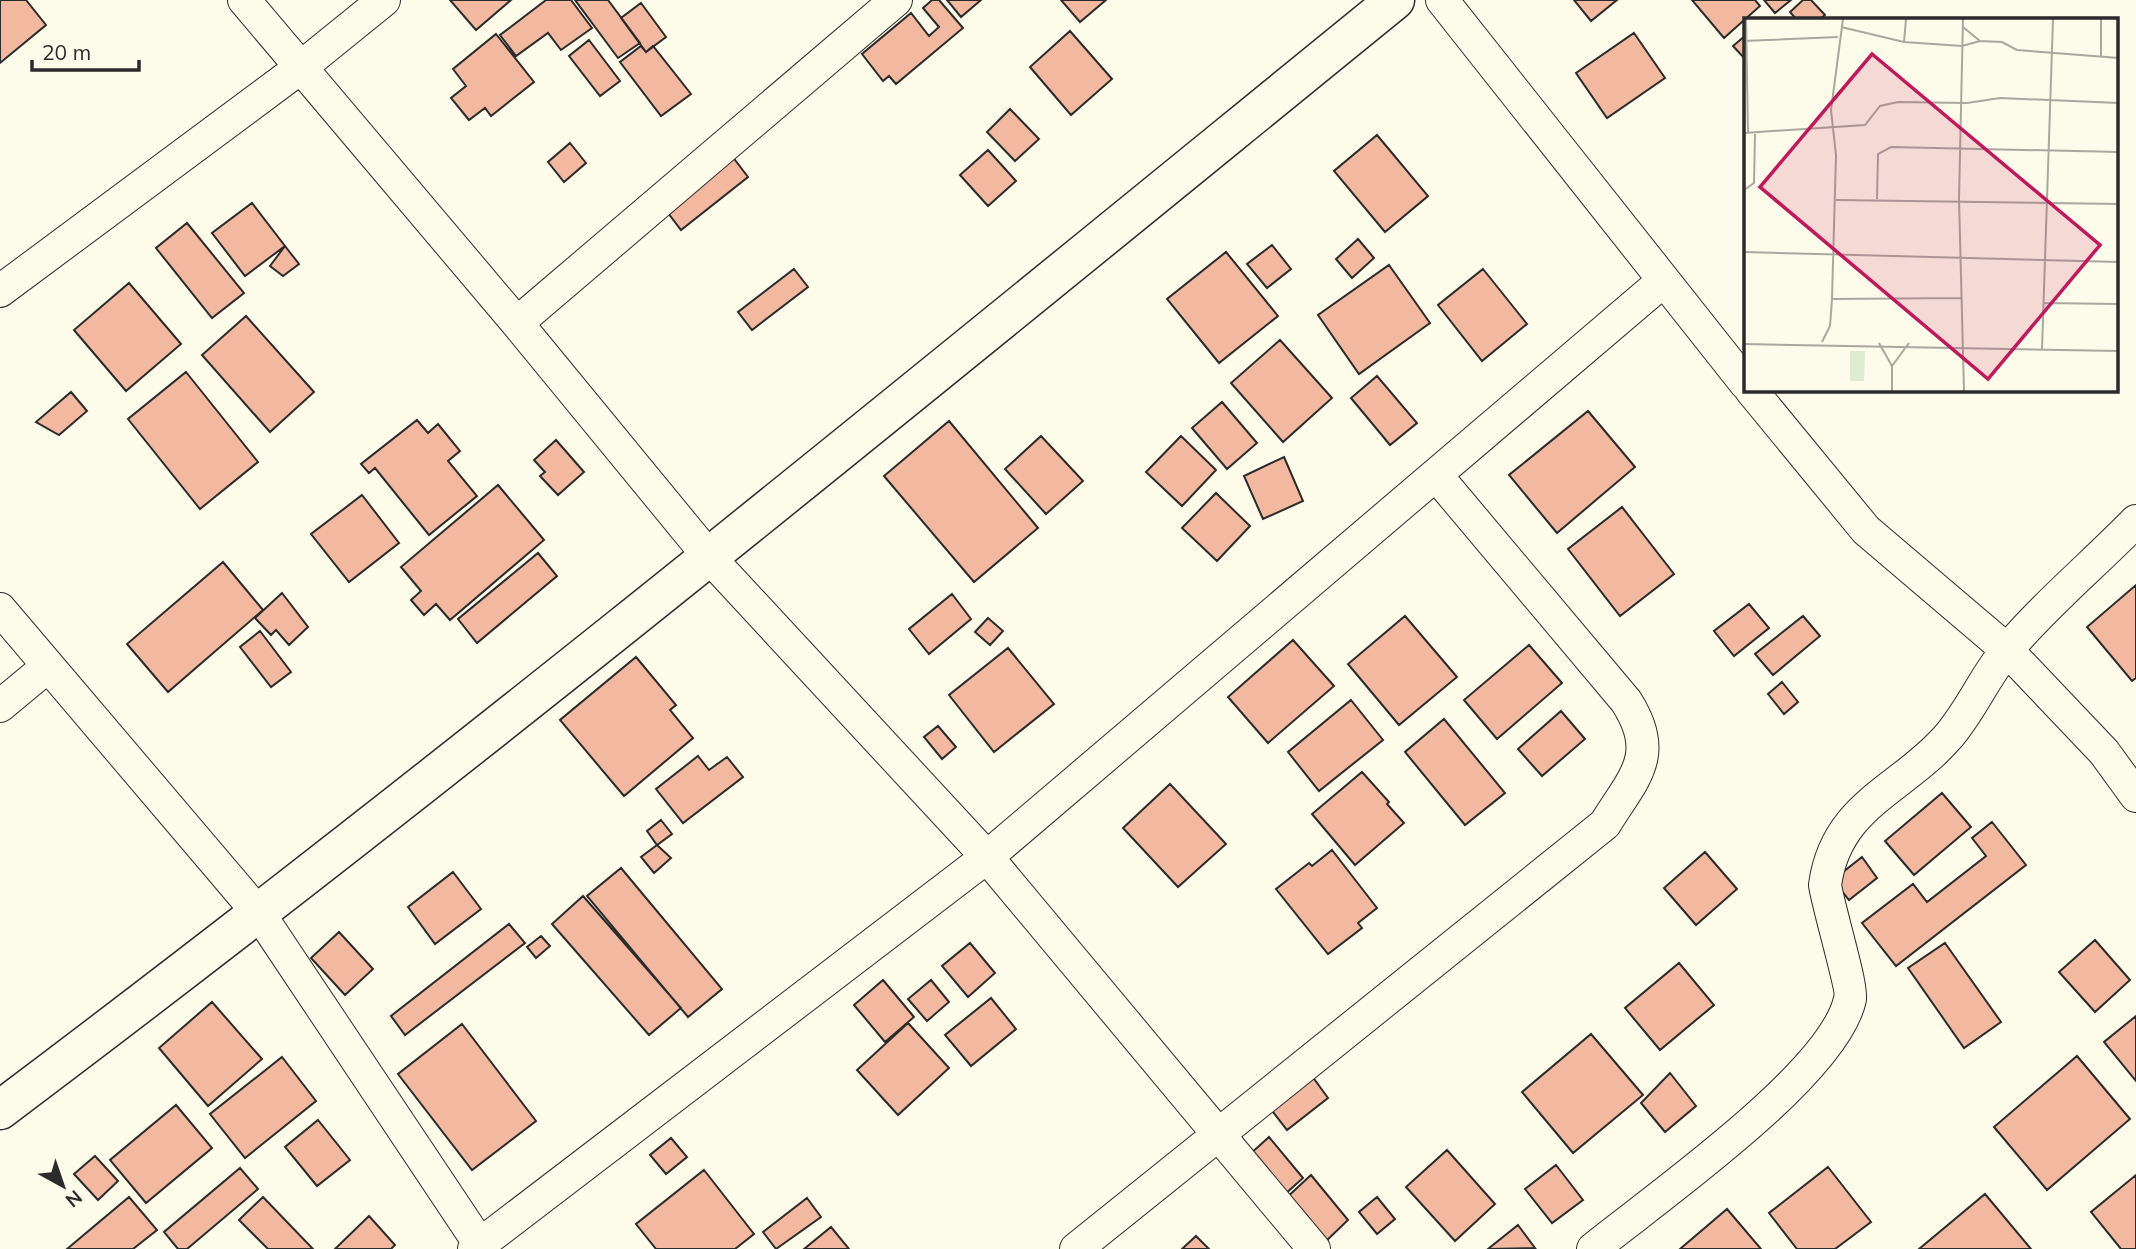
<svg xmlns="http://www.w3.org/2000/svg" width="2136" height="1249" font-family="Mulish,sans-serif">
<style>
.building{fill:#f2b8a0;stroke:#2b2b2b;stroke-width:2}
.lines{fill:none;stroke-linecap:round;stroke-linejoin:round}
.street-casing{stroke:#2b2b2b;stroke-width:34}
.secondary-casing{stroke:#2b2b2b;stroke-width:41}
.street{stroke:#fdfbea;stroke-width:32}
.secondary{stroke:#fdfbea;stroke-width:38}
.inset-road{fill:none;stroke:#a9a89e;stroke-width:2}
.view{fill:#c2185b;fill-opacity:0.15;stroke:#c2185b;stroke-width:3.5}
.inset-edge{fill:none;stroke:#2b2b2b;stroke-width:3.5}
</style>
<rect width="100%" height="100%" fill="#fdfbea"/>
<path class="building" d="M0 0H26L46 25 0 63Z
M450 0H511L476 30Z
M546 0H571L592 28 561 50 548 33 516 56 500 35Z
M575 0H608L640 43 618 58Z
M932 0H939L963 28 896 84 889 76 883 81 862 54 911 13 929 36 939 27 923 8Z
M947 0H981L961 17Z
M1061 0H1106L1080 22Z
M1574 0H1617L1591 21Z
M1692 0H1755L1760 6 1724 38Z
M1764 0H1791L1775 13Z
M1803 0H1811L1825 15 1820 19H1796L1790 12Z
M641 3 666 37 646 52 621 18Z
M1070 31 1112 79 1071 115 1030 67Z
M1634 33 1665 78 1607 118 1576 73Z
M496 34 534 82 491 116 485 108 469 120 451 98 466 86 453 69Z
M1746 35V60L1733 46Z
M589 40 620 81 600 96 569 56Z
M641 46 646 52 653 46 691 94 661 116 620 62Z
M1010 109 1039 139 1015 161 987 132Z
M1377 135 1428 196 1385 232 1334 171Z
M570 143 586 163 564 182 548 162Z
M988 150 1016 181 988 206 960 175Z
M732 156 748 177 681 230 665 209Z
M252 203 285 246 245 276 212 233Z
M187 223 244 293 212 318 156 248Z
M1358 239 1374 258 1352 278 1336 259Z
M1272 245 1291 269 1267 288 1247 264Z
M285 246 299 264 283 276 270 266Z
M1226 252 1278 316 1219 363 1167 299Z
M1389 265 1430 323 1359 374 1318 315Z
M794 269 808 287 752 330 738 312Z
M1483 269 1527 324 1482 361 1438 305Z
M129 283 181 344 126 391 74 330Z
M246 316 314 392 270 432 202 355Z
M1280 340 1332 398 1283 442 1231 383Z
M186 372 258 462 200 509 128 419Z
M1377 376 1417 423 1390 445 1351 398Z
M71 392 87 411 59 435 36 422Z
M1222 402 1257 443 1227 469 1192 428Z
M1588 411 1635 467 1557 533 1509 475Z
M417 420 428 433 438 424 460 451 448 461 477 496 429 535 375 468 369 473 361 464Z
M949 421 1038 528 974 582 884 476Z
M1041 436 1083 481 1046 514 1005 469Z
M1181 436 1216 470 1182 506 1146 472Z
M556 440 584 472 558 495 540 476 545 472 534 460Z
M1284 457 1303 501 1263 519 1244 476Z
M498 485 544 540 450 620 436 604 424 615 411 600 421 591 401 567Z
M1216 493 1250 526 1217 561 1182 528Z
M362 495 399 543 349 582 311 534Z
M1622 507 1674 574 1620 616 1568 549Z
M538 553 557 576 477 643 458 619Z
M223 562 263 610 168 692 127 644Z
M2136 585V678L2132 681 2087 627Z
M282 593 308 627 289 645 276 630 271 635 255 618Z
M952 594 971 619 929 654 909 629Z
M1749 604 1769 628 1734 656 1714 631Z
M1405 616 1457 677 1399 725 1348 664Z
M1803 616 1820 636 1773 675 1755 654Z
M988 618 1003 631 990 645 975 632Z
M260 631 291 672 271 687 240 647Z
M1293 640 1334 686 1268 743 1228 697Z
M1529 645 1562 683 1497 739 1464 700Z
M1008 648 1054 704 994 752 949 695Z
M636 657 676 705 670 710 693 738 624 796 560 720Z
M1782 682 1798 702 1784 714 1768 694Z
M1351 700 1383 740 1319 791 1288 752Z
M1561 711 1585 739 1542 776 1518 749Z
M1444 719 1505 793 1465 825 1405 752Z
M938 726 956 747 942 759 924 737Z
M698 756 709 770 727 757 743 777 683 823 656 789Z
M1362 772 1389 802 1387 804 1404 823 1355 865 1312 814Z
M1170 784 1226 844 1178 887 1123 828Z
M1942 793 1971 827 1914 875 1885 841Z
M661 820 672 834 657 845 647 831Z
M1992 822 2026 865 1896 966 1862 923 1913 884 1927 902 1986 856 1972 838Z
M657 845 671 858 654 873 641 857Z
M1332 850 1377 908 1358 923 1362 928 1328 954 1276 889 1309 863 1312 866Z
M1705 852 1737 889 1696 925 1664 888Z
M1862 857 1877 878 1849 900 1833 880Z
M621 868 722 989 688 1017 587 896Z
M453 872 481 909 435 944 408 907Z
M583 896 681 1008 649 1035 552 924Z
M509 924 525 943 405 1035 391 1016Z
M339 932 373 969 345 995 311 958Z
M541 936 550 946 536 958 527 947Z
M2095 940 2130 980 2095 1012 2059 972Z
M970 943 995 973 968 997 942 966Z
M1945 943 2001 1022 1964 1048 1908 968Z
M1679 963 1714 1005 1660 1050 1625 1008Z
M883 980 914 1017 885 1042 854 1005Z
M931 980 949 1002 927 1021 908 999Z
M991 998 1016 1029 971 1066 945 1035Z
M212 1002 262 1059 208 1106 159 1048Z
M2136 1016V1081L2104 1042Z
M908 1023 949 1068 898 1115 857 1070Z
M462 1024 536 1121 472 1170 398 1074Z
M1591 1034 1643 1095 1573 1153 1522 1092Z
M2077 1056 2130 1119 2047 1190 1994 1127Z
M282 1057 316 1101 245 1158 210 1114Z
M1670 1073 1696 1106 1665 1132 1641 1103Z
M1312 1076 1328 1098 1287 1130 1270 1108Z
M176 1105 212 1148 146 1203 110 1160Z
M318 1120 350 1160 317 1186 285 1147Z
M1269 1137 1303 1178 1284 1195 1249 1155Z
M671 1138 687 1157 666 1174 650 1155Z
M1447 1150 1495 1204 1455 1241 1406 1187Z
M95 1156 118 1181 98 1200 74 1174Z
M1556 1165 1583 1200 1552 1223 1525 1189Z
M1828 1167 1871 1222 1835 1249H1797L1769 1213Z
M240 1168 258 1189 187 1249H178L164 1232Z
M704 1170 754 1234 735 1249H656L636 1224Z
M1311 1175 1348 1220 1324 1243 1284 1200Z
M2136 1175V1249H2121L2091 1212Z
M1985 1194 2031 1249H1919Z
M129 1197 157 1230 133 1249H67Z
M263 1197 313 1249H268L239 1220Z
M1377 1197 1395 1219 1377 1234 1359 1212Z
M807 1198 821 1217 776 1249 763 1232Z
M1727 1209 1761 1249H1680Z
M369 1216 395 1245 391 1249H335Z
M1518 1225 1535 1248 1488 1249Z
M831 1227 849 1249H804Z
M1196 1236 1209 1249H1182Z"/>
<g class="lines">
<g class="street-casing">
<path id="street" d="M244 0 517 323 710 558 987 857 1314 1249
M1442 0 1746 384
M0 291 300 68 384 0
M517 323 896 0
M1751 390 1866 530 2007 650 2104 752 2136 796
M0 609 260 915 483 1249
M0 706 47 667
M474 1249 987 857 1662 282
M1076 1249 1605 824C1634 777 1661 755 1626 701L1436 475
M1593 1249C1656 1198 1834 1074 1850 999 1853 988 1828 906 1825 885 1836 805 1900 791 1947 738 1971 711 1984 677 2007 650 2046 604 2094 564 2136 521"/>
</g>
<g class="secondary-casing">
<path id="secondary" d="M0 1110C475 753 934 375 1395 0"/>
</g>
<use href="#street" class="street"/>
<use href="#secondary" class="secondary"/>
</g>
<g transform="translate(1744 18)">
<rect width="374" height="374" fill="#fdfbea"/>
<path d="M106 333H121L120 363H106Z" fill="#deebd1"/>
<path class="inset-road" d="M2 1 4 115M219 1 215 181 220 373M97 9 160 24 218 28 236 23M219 9 236 23 258 24 273 32 375 40M0 23 94 19M160 24 162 1M357 38V1M0 115 121 107 136 88 154 84 223 85 256 80 375 85M0 172 10 165 11 116M133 181 134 136 147 129 375 134M92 182 375 186M0 234 375 244M88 281 218 280M299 285 375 286M78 324 86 308 88 281 92 137 87 92 99 1M135 325 148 348M0 326 375 333M298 331 309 1M148 373V348L165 325"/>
<path class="view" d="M128 36 356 227 244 361 16 169Z"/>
<rect width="374" height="374" class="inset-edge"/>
</g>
<g transform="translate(63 1186) rotate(140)" stroke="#fdfbea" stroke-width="5" paint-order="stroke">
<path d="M0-5L12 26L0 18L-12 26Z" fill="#2b2b2b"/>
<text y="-10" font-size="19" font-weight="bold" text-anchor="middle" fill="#2b2b2b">N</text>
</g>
<path d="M32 60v10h107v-10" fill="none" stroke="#2b2b2b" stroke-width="3.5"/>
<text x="42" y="60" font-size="21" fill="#2b2b2b" stroke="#fdfbea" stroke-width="5" paint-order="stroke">20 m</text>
</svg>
